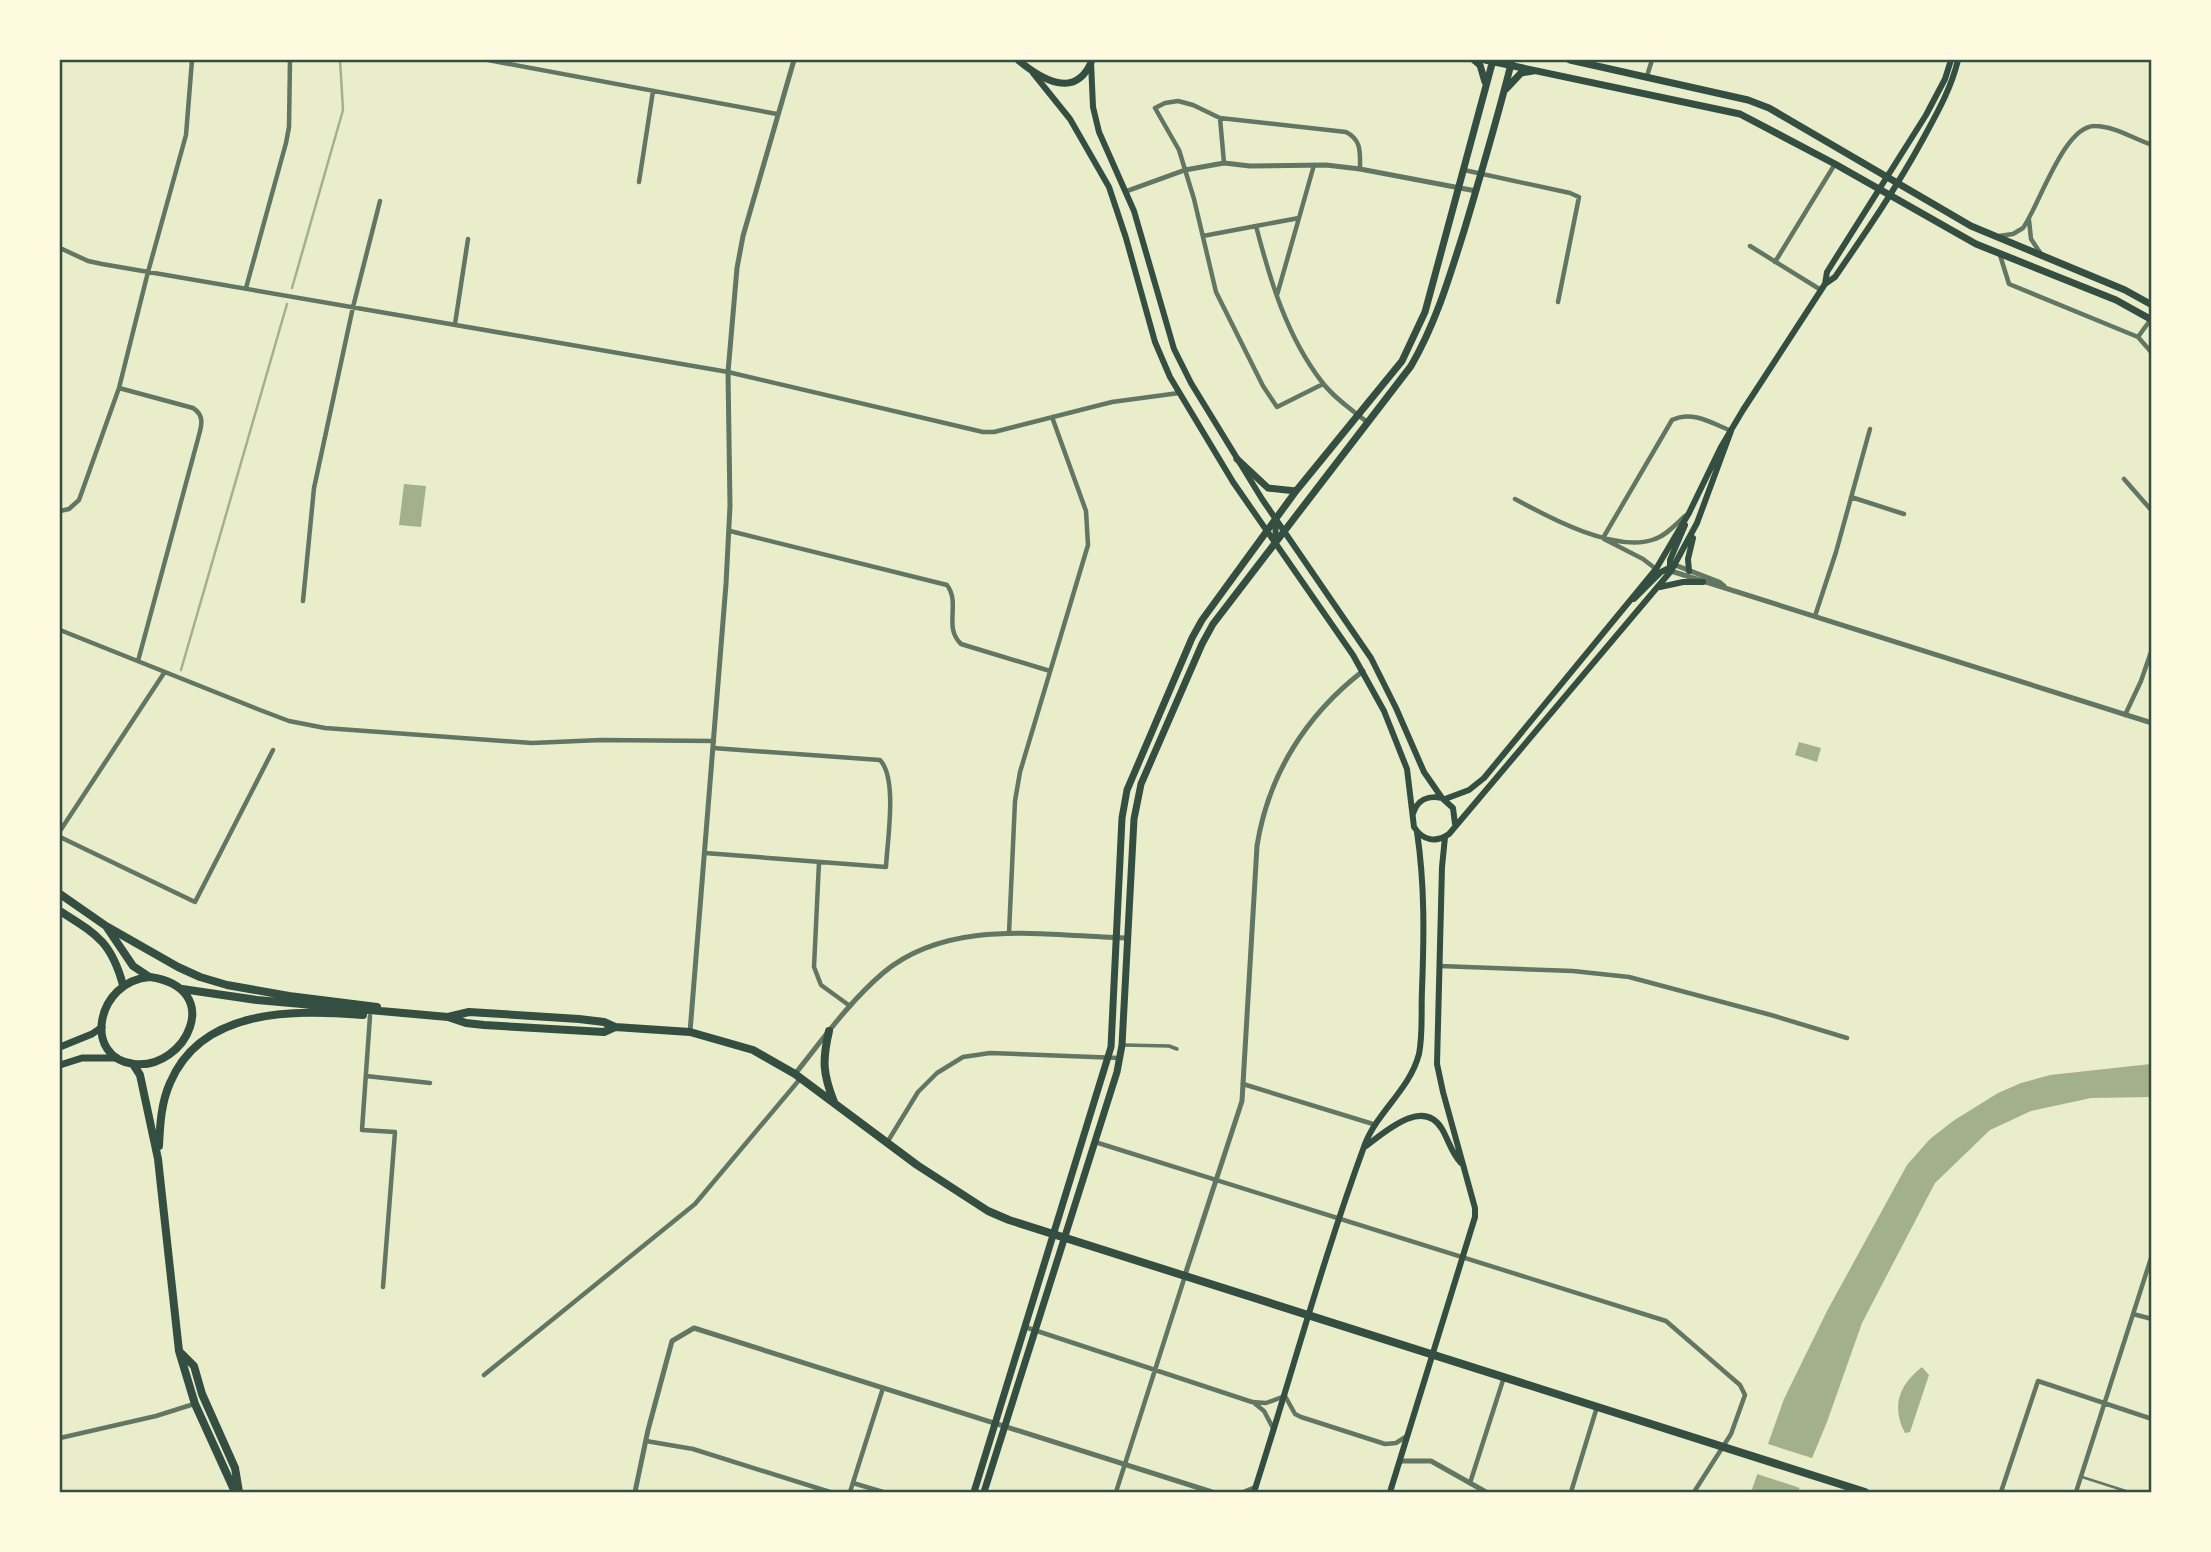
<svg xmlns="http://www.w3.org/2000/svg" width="2211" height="1552" font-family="'Exo 2',sans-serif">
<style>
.water{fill:#a3b18a}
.pier{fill:#e9edc9}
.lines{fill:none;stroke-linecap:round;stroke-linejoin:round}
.stream{stroke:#a3b18a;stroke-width:2.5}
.service{stroke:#617663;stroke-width:2.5}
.pedestrian{stroke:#617663;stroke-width:3.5}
.minor{stroke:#617663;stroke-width:4.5}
.tertiary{stroke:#617663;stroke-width:5}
.secondary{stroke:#344e41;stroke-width:6}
.primary{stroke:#344e41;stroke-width:7}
.trunk{stroke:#344e41;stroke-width:8}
.neatline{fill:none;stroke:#344e41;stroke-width:2.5}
</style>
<rect width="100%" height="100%" fill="#e9edc9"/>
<path class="water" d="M404 484 426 486 421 527 399 525Z
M1799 742 1821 748 1817 762 1795 755Z
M2151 1064V1097L2091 1098 2031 1111 1990 1130 1935 1183 1862 1323 1827 1422 1798 1492H1751L1784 1399 1827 1311 1907 1165 1930 1139 1953 1121 1998 1093 2021 1083 2050 1075Z
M1922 1367 1929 1375 1910 1432 1905 1433C1891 1406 1899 1385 1922 1367Z"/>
<path class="pier" d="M1765 1443 1815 1459 1803 1489 1754 1473Z"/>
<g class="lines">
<path class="stream" d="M292 288 343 110 340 60
M181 670 287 304"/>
<path class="service" d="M2082 1477 2129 1492"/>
<path class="pedestrian" d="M1124 1045 1169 1046 1177 1049"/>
<path class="minor" d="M488 60 777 114
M1647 76 1652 60
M1220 118 1224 163
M1314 165 1299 218 1256 226C1270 280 1287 337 1322 382 1334 398 1352 410 1367 422
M1464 170 1570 193 1579 197 1558 302
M639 182 653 91
M2029 220 2031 239 2041 254
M1203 236 1256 226
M1999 236 2013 234 2023 228C2039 206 2064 125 2095 126 2114 126 2134 139 2152 145
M1750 246 1821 290
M60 248 88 261 102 264 728 372 983 432H994L1112 402 1179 393
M2000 255 2009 284 2138 337 2152 353
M1775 262 1835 164
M246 288 286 143 289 127 290 60
M1277 295 1299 218
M455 324 468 239
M2138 337 2151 319
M1323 384 1277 407 1263 386 1216 292 1194 199 1179 150 1155 108 1165 103 1178 101 1193 105 1220 118 1346 132C1362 140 1360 153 1360 169
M119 388 193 408C204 415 202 424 199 435L138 661
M2124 479 2152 511
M1851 497 1904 514
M1515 499C1548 517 1616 554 1655 539 1667 535 1676 524 1685 516
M60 511 69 509 79 500 119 388 148 272 186 135 192 60
M730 531 947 585C961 604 943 627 961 644L1050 671
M1603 538 1672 420C1692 410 1712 423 1731 431
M1604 539 1643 559 1656 569
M303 601 314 488 353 307 380 201
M1815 616 1836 552 1870 429
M60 630 260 710 289 721 325 728 532 743 601 740 714 741
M2125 715 2141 681 2152 649
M60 831 164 673
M60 837 195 902 273 750
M705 853 886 867C887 842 898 779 880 760L713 748
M819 862 814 967 821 985 850 1006
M1009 933 1015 801 1020 772 1088 545 1086 511 1052 417
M1440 966 1573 971 1629 977 1771 1015 1847 1038
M370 1016 362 1130 395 1132 383 1287
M366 1076 430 1083
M1243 1084 1373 1124
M888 1141 918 1092 937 1073 963 1057 990 1053 1119 1058
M1095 1142 1666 1321 1740 1385 1745 1395 1731 1434 1694 1492
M2133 1314 2152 1319
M1025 1327 1252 1402 1266 1403 1285 1396 1295 1414 1301 1417 1385 1444 1396 1443 1407 1436
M484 1375 695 1204 800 1079
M1253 1402 1264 1411 1274 1430
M60 1438 156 1416 194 1404
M646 1441 693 1449 830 1492
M853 1483 883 1492
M1470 1483 1504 1377
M850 1492 883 1388
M1116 1492 1185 1276
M1571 1492 1597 1407
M2001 1492 2038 1381 2152 1419
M2076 1492 2152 1255"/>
<path class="tertiary" d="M1127 191 1185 170 1224 163 1250 166 1326 165 1360 169 1476 191
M1675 565 1719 582 1724 586
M1671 571 2152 723
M690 1032 726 584 730 506 728 372 737 268 743 236 794 60
M795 1074C823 1039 849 1002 883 973 950 917 1047 936 1127 938
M1185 1275 1242 1101 1257 846C1268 775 1306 715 1363 671
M1400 1461H1431L1486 1492
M635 1492 648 1430 672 1341 694 1328 1212 1492
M1244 1492 1256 1487"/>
<path class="secondary" d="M1091 62 1093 107 1099 132 1134 211 1174 349 1191 383 1262 499 1371 658 1396 708 1424 772 1442 798
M1033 73 1070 119 1109 187 1126 238 1155 342 1170 377 1233 482 1353 655 1384 711 1407 769 1414 827C1423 841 1436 843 1449 834L1671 571 1697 523 1731 431
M1825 284 1827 272 1926 115 1945 79 1951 60
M1275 518 1276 542
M1670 570V560L1685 525
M1689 571 1688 559 1693 538
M1660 587 1683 582H1703
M1634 599 1661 572 1675 565
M1445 799 1469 790 1484 778 1656 569 1689 513 1721 447 1743 410 1825 284 1835 277C1866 232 1897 187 1923 139 1937 113 1951 89 1958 60
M1413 814C1417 800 1428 795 1442 798L1453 808 1455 824
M1366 1146C1385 1132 1423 1097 1442 1129 1449 1141 1451 1152 1461 1163
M1254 1492C1291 1377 1323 1258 1365 1144 1378 1111 1410 1089 1419 1054 1423 1034 1421 1011 1422 990 1424 937 1425 885 1417 832
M1390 1492 1475 1217V1208L1443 1092 1437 1064 1442 867 1445 837"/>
<path class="primary" d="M1018 60C1041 79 1076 101 1092 60
M1474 60 1480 65 1485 82
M1485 60 1740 114 1835 164 1976 244 2116 300 2152 320
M1570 60 1748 100 1769 108 1971 226 2125 290 2152 305
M1506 89 1521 73 1533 71
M1237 459 1268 488 1296 491
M60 1047 92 1034 102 1027
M60 1065 82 1058H117
M974 1492 1111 1047 1122 818 1127 790 1192 638 1202 620 1296 491 1402 361 1425 312 1493 60
M984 1492 1117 1072 1122 1045 1134 819 1141 784 1202 644 1213 624 1411 366C1436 323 1449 278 1464 231 1481 174 1498 117 1512 60"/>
<path class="trunk" d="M60 894 106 926 133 966 148 976
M60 911C96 934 111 941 123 985
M106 926 178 967 200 977 227 985 289 996 377 1007
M150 977C226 988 186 1070 134 1064 82 1058 96 981 150 977Z
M182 989 257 1000 448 1017 466 1023 484 1025 604 1032 615 1027
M448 1017 469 1012 579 1019 604 1022 615 1027 690 1032 753 1050 795 1074 917 1165 988 1211 1009 1220 1865 1492
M829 1031C822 1061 823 1074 834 1102
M133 1064 140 1075 158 1159 179 1351 195 1404 235 1492
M159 1146C160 1125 161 1103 170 1083 202 1007 295 1010 363 1015
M180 1352 194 1366 202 1394 235 1468 239 1492"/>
</g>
<rect width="2211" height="1552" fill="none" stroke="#fefae0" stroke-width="122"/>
<rect x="61" y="61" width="2089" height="1430" class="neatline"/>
</svg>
